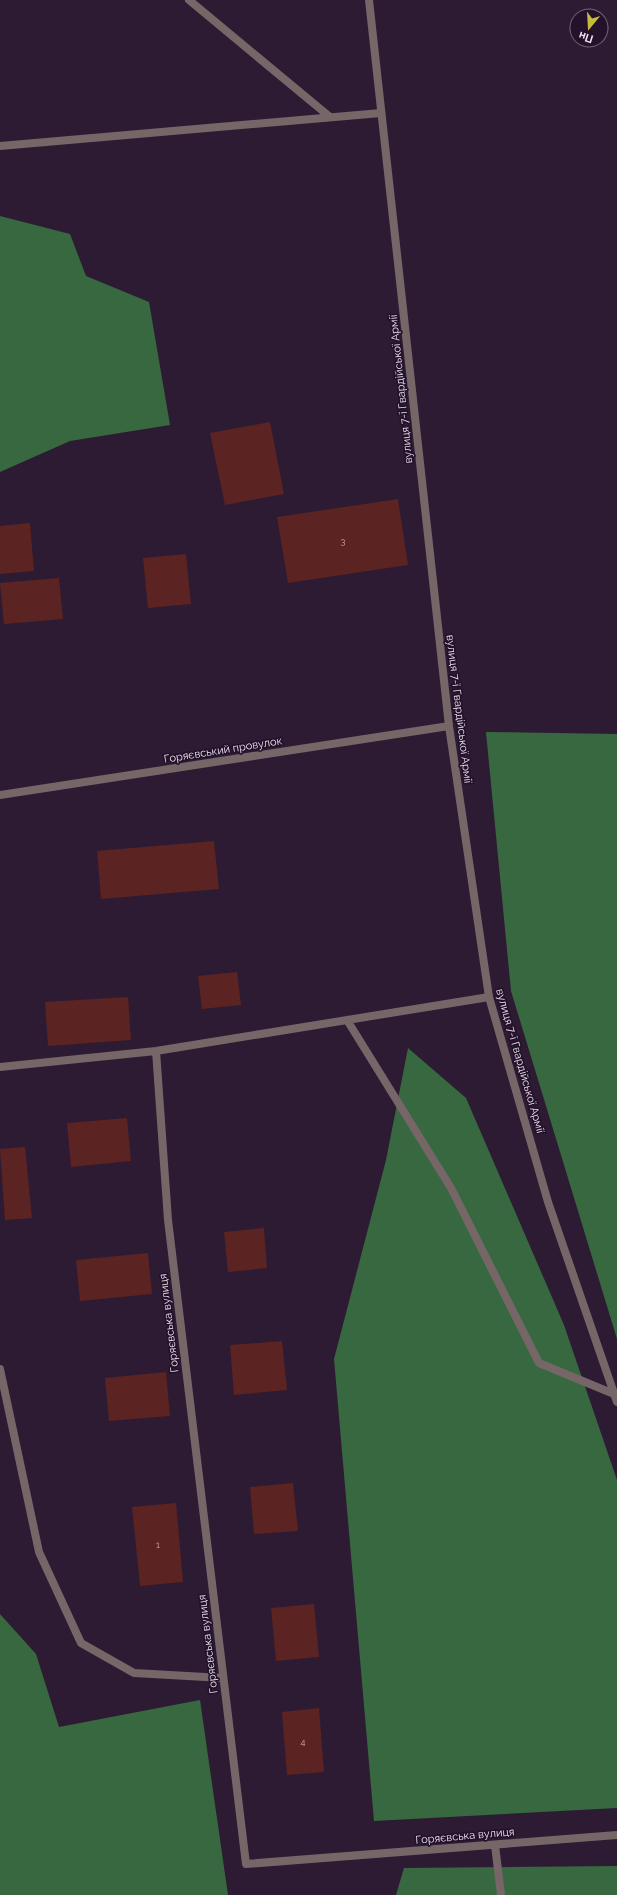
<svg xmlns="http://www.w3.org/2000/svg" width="617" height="1895" font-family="Raleway,sans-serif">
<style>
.forest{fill:#376840}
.building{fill:#5b2321}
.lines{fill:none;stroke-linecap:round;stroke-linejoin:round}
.service{stroke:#776668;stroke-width:8}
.minor{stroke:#776668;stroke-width:8}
.labels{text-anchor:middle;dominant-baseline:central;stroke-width:3.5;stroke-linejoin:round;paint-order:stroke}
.number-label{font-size:9px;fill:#c8b2be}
.street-label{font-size:11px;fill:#ede2f2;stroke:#231229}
</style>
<rect width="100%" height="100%" fill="#2d1b33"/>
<path class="forest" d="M0 216 70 234 86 276 149 302 170 425 70 441 0 472Z
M486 732 617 734V1339L511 991Z
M408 1048 466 1098 564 1325 617 1480V1808L374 1821 334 1359 386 1160Z
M0 1614 36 1654 59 1727 200 1700 228 1895H0Z
M617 1866V1895H396L404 1868Z"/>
<path class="building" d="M270 422 284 494 225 505 210 433Z
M398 499 408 565 288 583 277 517Z
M30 523 34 571 0 574V526Z
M186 554 191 604 148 608 143 558Z
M59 578 63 619 4 624 0 583Z
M214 841 219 889 101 899 97 851Z
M237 972 241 1005 202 1009 198 976Z
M128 997 131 1040 48 1046 45 1002Z
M127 1118 131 1161 71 1167 67 1123Z
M25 1147 32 1218 5 1220 0 1149Z
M264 1228 267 1268 228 1272 224 1232Z
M148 1253 152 1294 80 1301 76 1260Z
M282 1341 287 1390 234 1395 230 1345Z
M166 1372 170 1416 109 1421 105 1378Z
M293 1483 298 1531 254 1534 250 1487Z
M176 1503 183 1582 140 1586 132 1507Z
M314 1604 319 1657 276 1661 271 1608Z
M319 1708 324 1772 287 1775 282 1712Z"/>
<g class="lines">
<path class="service" d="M189 0 330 117
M0 146 381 113
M0 795 449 726
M347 1020 451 1188 539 1363 614 1394
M156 1051 168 1220 246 1864 617 1835
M0 1067 156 1051 489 997
M0 1369 39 1552 81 1643 134 1673 223 1678
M495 1845 501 1895"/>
<path class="minor" d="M369 0 449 726 489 997 548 1202 617 1402"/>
</g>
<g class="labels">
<g class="number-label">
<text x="343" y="541">3</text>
<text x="158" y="1545">1</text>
<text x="303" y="1742">4</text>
</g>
<g class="street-label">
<text transform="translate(401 389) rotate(-96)">вулиця 7-ї Гвардійської Армії</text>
<text transform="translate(459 709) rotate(83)">вулиця 7-ї Гвардійської Армії</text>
<text transform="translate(223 750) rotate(-9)">Горяєвський провулок</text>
<text transform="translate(520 1061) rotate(74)">вулиця 7-ї Гвардійської Армії</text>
<text transform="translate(169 1323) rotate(-97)">Горяєвська вулиця</text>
<text transform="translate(208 1644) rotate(-97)">Горяєвська вулиця</text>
<text transform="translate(465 1836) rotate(-5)">Горяєвська вулиця</text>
</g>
</g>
<g transform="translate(589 28) rotate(198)"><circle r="19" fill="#231229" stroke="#746579"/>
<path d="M0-3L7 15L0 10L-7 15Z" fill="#c7bb3b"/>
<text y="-6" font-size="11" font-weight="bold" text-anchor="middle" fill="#ede2f2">Пн</text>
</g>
</svg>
